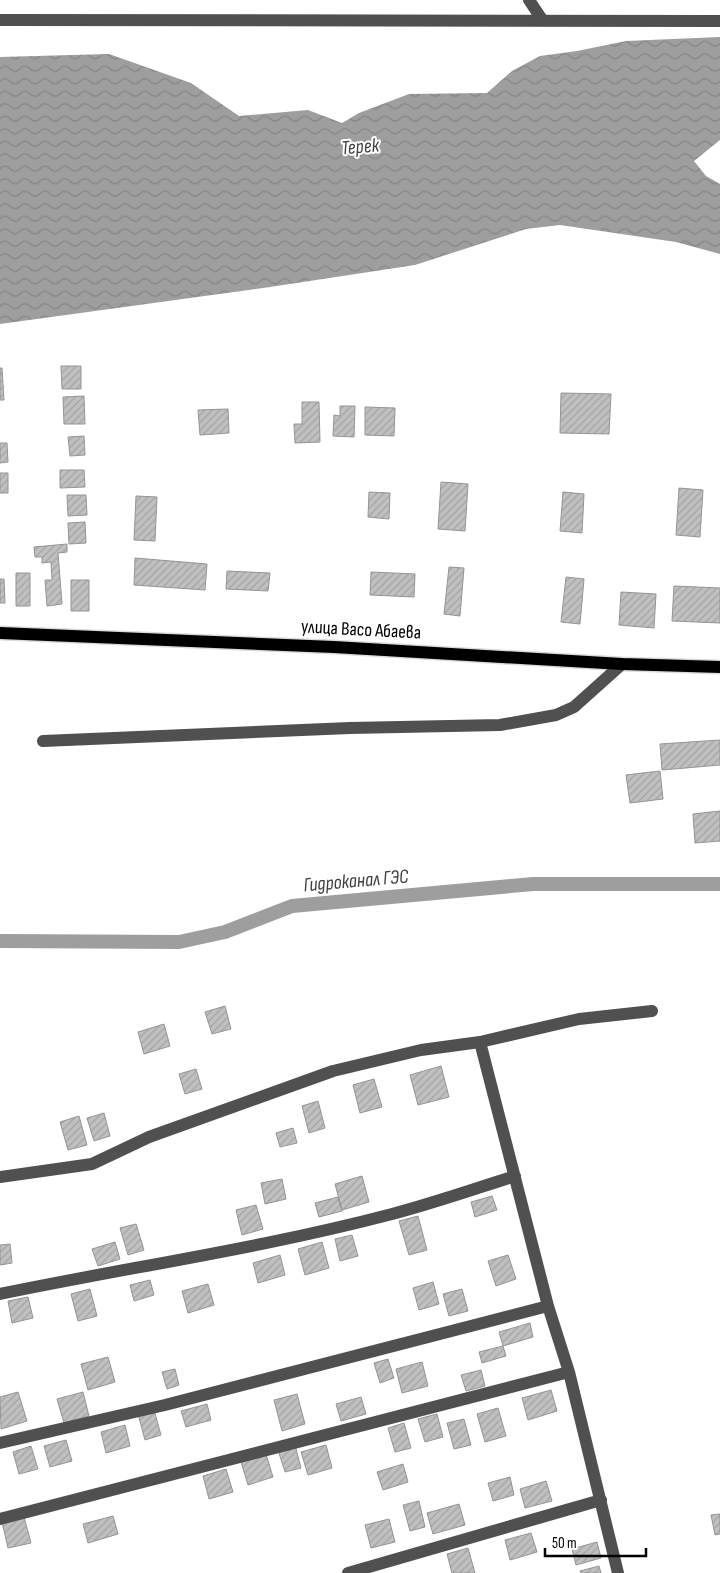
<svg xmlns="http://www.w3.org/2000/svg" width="720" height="1573" font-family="'Sofia Sans Condensed',sans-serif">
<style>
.water{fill:url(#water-waves)}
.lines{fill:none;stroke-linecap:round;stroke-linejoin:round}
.canal{stroke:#9e9e9e;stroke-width:14}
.building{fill:url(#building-hatch);stroke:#949494}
.major-casing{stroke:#dbdbdb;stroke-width:15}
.minor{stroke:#505050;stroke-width:12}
.major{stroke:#000;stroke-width:12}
.labels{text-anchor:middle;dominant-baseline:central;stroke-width:4;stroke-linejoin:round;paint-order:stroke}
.street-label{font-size:19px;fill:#000;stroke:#fff}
.water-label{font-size:20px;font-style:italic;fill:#3f3f3f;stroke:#fff}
</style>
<defs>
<pattern id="water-waves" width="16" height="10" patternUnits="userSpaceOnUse" patternTransform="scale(1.25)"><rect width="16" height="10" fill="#9e9e9e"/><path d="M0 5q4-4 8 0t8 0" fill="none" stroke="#868686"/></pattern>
<pattern id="building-hatch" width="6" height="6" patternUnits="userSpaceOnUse" patternTransform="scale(1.25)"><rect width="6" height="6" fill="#c0c0c0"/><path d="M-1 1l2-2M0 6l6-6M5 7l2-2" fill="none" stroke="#a3a3a3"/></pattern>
</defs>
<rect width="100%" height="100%" fill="#fff"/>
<path class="water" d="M720 37V140L694 161 706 176 720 184V254L676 242 560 225 526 229 415 265 270 287 0 324V57L109 54 191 83 239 116 308 110 342 123 359 113 409 94 487 93 512 71 540 56 577 51 626 41Z"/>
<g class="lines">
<path class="canal" d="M0 941 179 942 225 932 292 906 533 884H720"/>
</g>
<path class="building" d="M61 366H81V389H62Z
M0 368H2L4 400H0Z
M561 393 611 394 609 434 560 433Z
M84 396 85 424H64L63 397Z
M302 402H319L320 442 295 443 294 424H302Z
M340 406H355L354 437 333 436 334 415 340 416Z
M365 407 395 408 394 436 365 435Z
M228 409 229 433 200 435 198 410Z
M84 436 85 455 70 456 68 437Z
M0 443H7L8 462 0 463Z
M60 470H84L85 487 60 488Z
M0 473H8V493H0Z
M441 482 468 484 465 531 438 529Z
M679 488 703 490 700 537 676 535Z
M369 492 390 493 389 519 368 517Z
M563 492 584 494 582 533 560 531Z
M67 495H86L87 515 68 516Z
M136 496 157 497 155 541 134 540Z
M85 522 86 543 69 544 68 523Z
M67 544V552L58 553 62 604 47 606 45 580H52L51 562 42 563V557H35L34 547Z
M135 558 207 564 205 590 134 585Z
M449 567 464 568 460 616 444 614Z
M227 571 270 573 268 591 226 589Z
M371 572 415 574 414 597 370 595Z
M16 573H30V606H16Z
M566 577 584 579 580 624 561 622Z
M0 579H4L5 603H0Z
M71 580H89V611H71Z
M674 586 720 588V623L672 621Z
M621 592 656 594 654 628 619 625Z
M720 740V765L662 770 660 744Z
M660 771 663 799 630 803 626 775Z
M720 811V841L695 843 693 814Z
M225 1006 231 1029 212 1034 205 1012Z
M164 1024 170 1046 144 1054 138 1032Z
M441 1066 449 1097 418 1105 410 1075Z
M196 1069 202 1089 185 1094 179 1074Z
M374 1079 382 1107 360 1113 353 1085Z
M318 1101 325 1128 309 1133 302 1106Z
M104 1113 110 1136 94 1141 87 1118Z
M79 1116 87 1145 68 1150 60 1122Z
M293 1128 297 1143 280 1147 276 1133Z
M362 1176 369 1202 342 1210 335 1184Z
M282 1179 286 1199 265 1204 261 1183Z
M492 1196 497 1210 475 1217 471 1202Z
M338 1197 342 1211 319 1217 315 1203Z
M256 1205 263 1229 242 1235 236 1210Z
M418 1216 427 1250 409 1255 399 1221Z
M136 1224 144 1250 128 1255 120 1228Z
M352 1235 358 1256 340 1261 335 1239Z
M115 1242 120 1259 98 1266 92 1249Z
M322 1242 329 1268 305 1275 298 1249Z
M10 1244 12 1263 0 1265V1245Z
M280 1255 285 1275 258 1283 253 1263Z
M508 1255 516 1279 496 1286 488 1261Z
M150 1280 154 1295 134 1301 130 1285Z
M433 1282 439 1304 419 1310 413 1288Z
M208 1284 214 1305 188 1313 182 1291Z
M90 1289 97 1316 78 1321 71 1294Z
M462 1289 468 1311 449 1316 443 1294Z
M28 1297 33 1318 12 1323 8 1301Z
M530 1323 533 1337 503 1346 499 1332Z
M503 1346 506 1356 482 1363 479 1352Z
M108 1357 115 1382 88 1390 81 1364Z
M388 1359 394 1378 380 1383 374 1363Z
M422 1362 428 1386 402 1393 396 1369Z
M175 1369 179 1385 167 1389 162 1372Z
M481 1370 485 1386 466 1391 461 1375Z
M551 1390 557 1411 528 1420 522 1398Z
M18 1392 27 1421 1 1429 0 1397Z
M83 1392 89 1416 64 1423 57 1399Z
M297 1394 305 1424 282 1431 274 1400Z
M361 1397 366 1414 341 1421 336 1404Z
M207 1404 211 1420 186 1427 181 1411Z
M498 1408 506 1436 485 1442 477 1414Z
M154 1410 161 1435 145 1440 138 1414Z
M437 1414 443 1437 425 1442 418 1419Z
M464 1419 471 1445 454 1449 447 1423Z
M404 1423 411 1448 395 1452 388 1428Z
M125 1425 130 1446 106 1453 101 1432Z
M66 1440 72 1461 50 1467 44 1446Z
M295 1445 301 1468 285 1472 278 1450Z
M326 1445 332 1468 308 1475 301 1452Z
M31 1446 38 1469 19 1474 13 1452Z
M266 1454 273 1477 248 1485 241 1462Z
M403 1464 408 1482 383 1490 377 1472Z
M226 1469 233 1492 209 1499 203 1476Z
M510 1477 514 1495 493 1501 488 1483Z
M546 1481 552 1501 525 1508 520 1489Z
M419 1501 425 1527 410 1531 403 1505Z
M459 1504 465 1525 433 1534 427 1513Z
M720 1514V1534L715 1535 711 1515Z
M113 1516 118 1534 88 1543 83 1524Z
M24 1517 31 1543 8 1548 2 1522Z
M389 1519 395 1542 371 1548 365 1525Z
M531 1533 537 1552 510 1560 505 1540Z
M597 1542 601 1558 576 1565 572 1549Z
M468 1548 475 1573H452L447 1554Z
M599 1566 601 1573H581L580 1571Z"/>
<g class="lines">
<g class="major-casing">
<path id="major" d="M0 633 334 647 622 664 720 667"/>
</g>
<path class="minor" d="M529 0 543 21
M0 20 720 21
M43 741 350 728 500 725 556 715 574 707 622 664
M480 1042 548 1306 569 1372 618 1573
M0 1177 92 1164 149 1137 333 1071 421 1050 480 1042 579 1019 652 1011
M0 1294C130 1267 263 1248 392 1214 434 1203 474 1189 515 1176
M0 1443 165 1405 548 1306
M0 1519 569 1372
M348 1573 601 1500"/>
<use href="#major" class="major"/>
</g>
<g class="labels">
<g class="street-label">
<text transform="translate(361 630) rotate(3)">улица Васо Абаева</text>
</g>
<g class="water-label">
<text transform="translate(360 147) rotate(-5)">Терек</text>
<text transform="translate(356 881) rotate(-5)">Гидроканал ГЭС</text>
</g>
</g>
<path d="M545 1548v8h101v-8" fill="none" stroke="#000000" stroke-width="2.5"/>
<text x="552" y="1548" font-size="15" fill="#000000" stroke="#ffffff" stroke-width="4" paint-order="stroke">50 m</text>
</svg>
